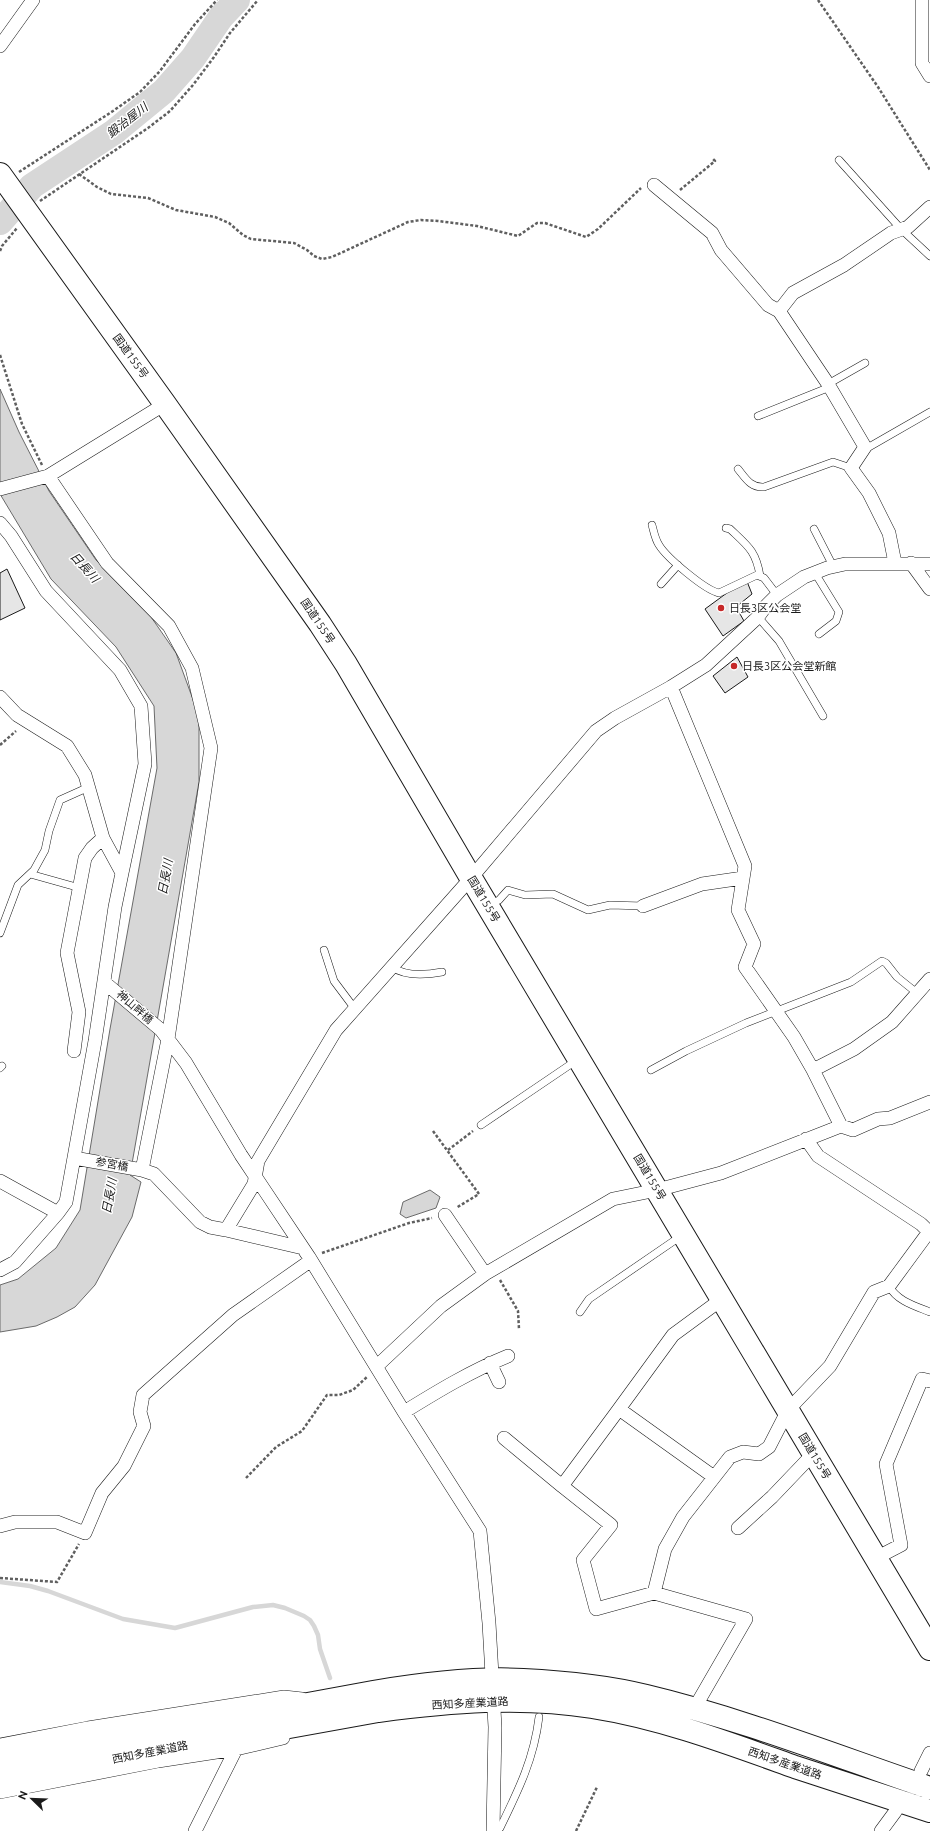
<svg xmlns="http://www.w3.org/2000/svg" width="930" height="1831" font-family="Ubuntu,'Noto Sans JP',sans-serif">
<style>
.water{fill:#d7d7d7;stroke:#6a6a6a}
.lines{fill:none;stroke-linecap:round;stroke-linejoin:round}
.stream{stroke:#d7d7d7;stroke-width:4.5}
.river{stroke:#d7d7d7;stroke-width:26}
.building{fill:#e6e6e6;stroke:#1a1a1a}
.lane-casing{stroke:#1a1a1a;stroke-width:8}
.street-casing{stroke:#1a1a1a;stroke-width:14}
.highway-casing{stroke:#1a1a1a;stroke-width:24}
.path{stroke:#5f5f5f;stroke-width:2.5;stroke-dasharray:3 2;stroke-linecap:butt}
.lane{stroke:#fff;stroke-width:7}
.street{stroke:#fff;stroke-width:13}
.highway{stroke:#fff;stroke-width:22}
.poi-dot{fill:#c62828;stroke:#fff;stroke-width:1.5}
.labels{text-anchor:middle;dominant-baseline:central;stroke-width:3;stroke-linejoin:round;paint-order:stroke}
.street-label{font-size:11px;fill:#1a1a1a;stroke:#fff}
.poi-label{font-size:11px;fill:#1a1a1a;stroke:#fff;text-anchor:start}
.water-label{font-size:12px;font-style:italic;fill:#1a1a1a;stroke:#fff}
</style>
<rect width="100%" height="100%" fill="#fff"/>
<path class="water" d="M39 175 47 185 34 193 17 218 0 235V210L26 183Z
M0 389 19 432 49 491 96 560 149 614 176 653 199 716V782L130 1175 141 1182 132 1217 95 1285 75 1307 57 1317 36 1326 0 1332V1285L18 1279 56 1248 80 1210 110 1029 157 768 154 706 116 647 51 579 0 494Z
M430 1190 440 1197 436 1208 406 1218 400 1214 403 1202Z"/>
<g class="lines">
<path class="stream" d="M0 1582 30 1586 48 1591 123 1619 175 1628 253 1607 273 1605 285 1608 304 1616 310 1620 314 1626 318 1635 320 1649 330 1678"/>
<path class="river" d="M0 222 32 186 114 132 164 91 193 58 221 17 237 0"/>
</g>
<path class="building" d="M7 569 25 608 0 620V573Z
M746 579 752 594 736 607 744 621 723 636 705 609Z
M737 657 748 677 725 693 713 676Z"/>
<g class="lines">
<g class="lane-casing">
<path id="lane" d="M839 160 901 229 930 256
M828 384 865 363
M758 416 830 387
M865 447H869L930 412
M738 469C746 479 751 488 764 487L833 462 851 468
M652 525C654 532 655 539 659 545 667 558 705 590 719 593L757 575 764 578 777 595
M726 528 730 529C748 546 756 551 760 576
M814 529 833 566
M815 573 839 612 836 621 819 634
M661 584 678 565
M758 617 779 641 823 716
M30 874 80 888
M490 905 499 900 508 890 525 895 553 894 588 910 610 905 643 906
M0 933 18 885 34 870 45 850 49 831 60 800 89 787
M324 950 334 981 355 1009
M392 967C406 977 426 975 442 972
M0 1068 2 1066
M651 1070 686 1051 746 1023 851 982 882 961 886 963 897 977 917 993
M481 1125 577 1060
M889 1286C897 1301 915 1306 930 1312
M580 1312 589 1299 681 1236
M493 1829 500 1828C518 1791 534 1759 539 1717"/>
</g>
<g class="street-casing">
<path id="street" d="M922 0V63L930 76
M0 46 33 0
M654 185 712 233 721 250 768 305 779 311 828 384 865 447 851 468 869 493 889 533 895 563
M779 311 793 293 844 265 891 233 908 227 930 207
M48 476 107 563 169 626 192 668 211 748 168 1039 142 1170 154 1174 200 1222 210 1227 226 1230
M0 489 48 476 165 404
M0 523 11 536 46 591 120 670 141 706 145 764 122 873
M911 563 930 589
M671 687 745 866 738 910 754 944 745 967 794 1037 813 1070 841 1126
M0 697 17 715 67 746 85 775 103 838 122 873 115 907 95 1041 66 1202 58 1213 0 1181
M643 906 702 884 743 878
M104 982 161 1030 186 1063 241 1155 309 1257 404 1412 480 1531 489 1623 495 1727 493 1831
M74 1051 79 1012 67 953 85 858 92 848 103 838
M813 1070 854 1049 892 1022 930 979
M806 1139 818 1156 921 1224 930 1233
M74 1158 142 1170
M445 1215 485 1274
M303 1248 226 1230 254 1184 258 1161 336 1030 471 878 596 731 615 718 671 687 706 665 758 617 766 606 777 595 804 577 827 568 845 564H930
M0 1270 15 1262 58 1213
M490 1363 499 1382
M377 1366 441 1306 485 1274 613 1199 657 1190 721 1173 841 1126 853 1130 878 1119 890 1118 930 1102
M404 1412C438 1391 471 1371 508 1356
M504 1438 562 1486 619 1409
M714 1477 619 1409 673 1335 722 1299
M562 1486 611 1525 583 1560 596 1609 654 1593
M0 1526 15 1522H57L85 1533 102 1493 124 1466 144 1426 140 1412 143 1395 233 1315 310 1261
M738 1528 772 1497 814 1453
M876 1558 901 1545 886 1464 922 1379 930 1381
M694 1709 746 1619 654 1593 665 1549 683 1517 730 1457 743 1452 759 1454 769 1447 788 1410 830 1366 874 1292 889 1286 928 1233
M0 1745 88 1728 284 1697 302 1699
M921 1771 930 1753
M0 1792 158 1761 236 1749 283 1738
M195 1831 236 1749
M881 1831 895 1812 901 1802"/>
</g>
<g class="highway-casing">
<path id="highway" d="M0 174 165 404 320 624 346 664 471 878 930 1649
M0 1761 373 1692C421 1684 475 1677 523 1680 564 1682 606 1686 646 1696 742 1719 836 1756 930 1788
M0 1779 378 1711C449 1702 520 1695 592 1707 662 1718 728 1743 795 1767 840 1782 885 1796 930 1811"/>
</g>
<path class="path" d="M818 0 878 87 930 170
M19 172 113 111 140 92 160 71 195 24 217 0
M79 174 97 187 111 194 148 198 176 210 215 217 229 223 243 235 251 239 294 243 307 250 314 256 322 259 332 257 408 222 421 220 438 221 477 226 518 236 537 223H545L586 237 598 229 641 188
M680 190 715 161 712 158
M40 201 148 128 170 111 193 85 214 57 230 33 258 0
M0 251 2 246 17 228
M0 355 22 424 42 465
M0 745 16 731
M433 1131 479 1194 456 1208
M448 1150 473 1131
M322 1253 409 1223 432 1218
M500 1280 518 1311 519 1329
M246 1478 276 1447 302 1431 327 1395H339L353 1390 368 1376
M0 1578 57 1582 79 1544
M576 1831 597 1787"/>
<use href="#lane" class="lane"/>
<use href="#street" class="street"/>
<use href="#highway" class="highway"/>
</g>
<g class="poi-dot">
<circle cx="721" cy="608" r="4"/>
<circle cx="734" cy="666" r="4"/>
</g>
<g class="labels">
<g class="street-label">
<text transform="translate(131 356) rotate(54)">国道155号</text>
<text transform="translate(318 621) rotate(56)">国道155号</text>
<text transform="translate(484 899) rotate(59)">国道155号</text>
<text transform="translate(135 1007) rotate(41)">神山畔橋</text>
<text transform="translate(112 1164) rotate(10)">参宮橋</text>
<text transform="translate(650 1177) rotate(59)">国道155号</text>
<text transform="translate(815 1456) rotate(59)">国道155号</text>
<text transform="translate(470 1703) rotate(-3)">西知多産業道路</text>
<text transform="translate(150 1752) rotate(-11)">西知多産業道路</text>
<text transform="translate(785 1763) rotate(19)">西知多産業道路</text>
</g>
<g class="poi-label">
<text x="729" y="608">日長3区公会堂</text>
<text x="742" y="666">日長3区公会堂新館</text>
</g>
<g class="water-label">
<text transform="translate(127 120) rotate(-38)">鍛治屋川</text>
<text transform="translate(85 567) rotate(48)">日長川</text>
<text transform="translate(165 877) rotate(-80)">日長川</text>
<text transform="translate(109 1196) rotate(-80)">日長川</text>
</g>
</g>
<g transform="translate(32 1799) rotate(293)" stroke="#ffffff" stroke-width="3" paint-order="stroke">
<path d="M0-3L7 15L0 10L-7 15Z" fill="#1a1a1a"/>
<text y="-6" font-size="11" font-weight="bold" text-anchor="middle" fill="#1a1a1a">N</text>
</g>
</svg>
